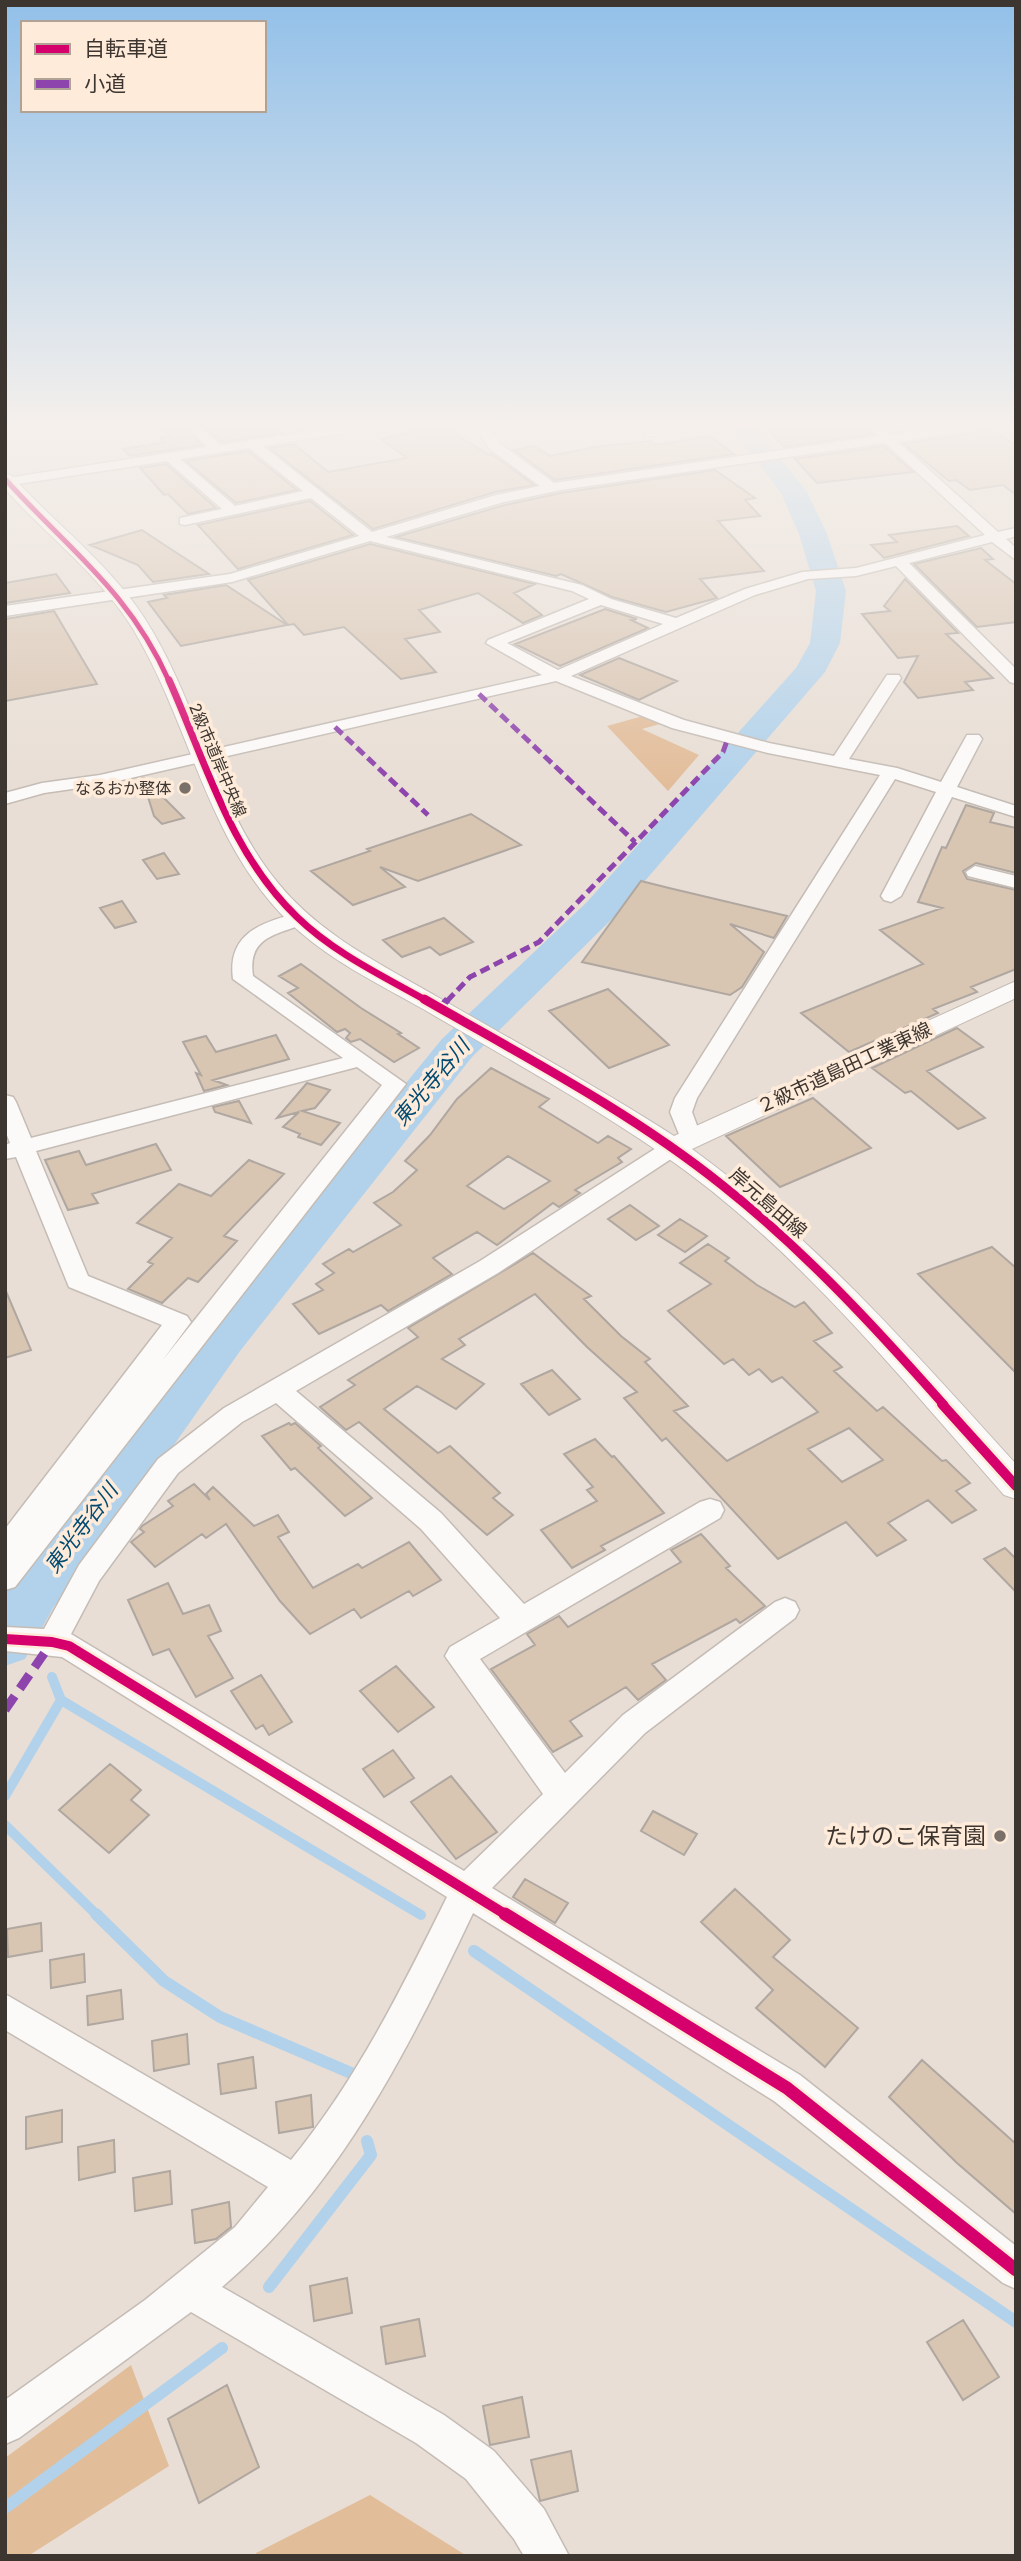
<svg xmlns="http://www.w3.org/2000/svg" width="1021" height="2561" font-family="Inter,'Noto Sans JP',sans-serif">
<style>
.green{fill:#e2bd9a}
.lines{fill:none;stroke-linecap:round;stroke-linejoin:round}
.stream-far1{stroke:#b2d2eb;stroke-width:10}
.stream{stroke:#b2d2eb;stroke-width:12}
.river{fill:#b2d2eb;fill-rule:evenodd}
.building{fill:#d8c5b2;stroke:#afa7a0;stroke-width:2;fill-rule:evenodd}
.minor-casing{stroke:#c4bcb5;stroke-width:3}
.tertiary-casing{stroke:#c4bcb5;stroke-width:2}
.secondary-casing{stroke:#c4bcb5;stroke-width:3}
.minor{fill:#fcfaf9;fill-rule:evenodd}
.tertiary{fill:#fcfaf9;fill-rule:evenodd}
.secondary{fill:#fcfaf9;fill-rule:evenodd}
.quiet-far2{stroke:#8e44ad;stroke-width:5;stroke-dasharray:10 5;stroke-linecap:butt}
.quiet-far1{stroke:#8e44ad;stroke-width:7;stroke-dasharray:13 7;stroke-linecap:butt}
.quiet{stroke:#8e44ad;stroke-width:9;stroke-dasharray:17 9;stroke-linecap:butt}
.cycleway-far4-casing{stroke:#feebda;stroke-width:8}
.cycleway-far3-casing{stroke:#feebda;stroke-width:10}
.cycleway-far2-casing{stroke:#feebda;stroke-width:13}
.cycleway-far1-casing{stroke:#feebda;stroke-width:15}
.cycleway-casing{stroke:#feebda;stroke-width:18}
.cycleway-far4{stroke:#d6006c;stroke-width:5}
.cycleway-far3{stroke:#d6006c;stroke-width:7}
.cycleway-far2{stroke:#d6006c;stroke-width:9}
.cycleway-far1{stroke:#d6006c;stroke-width:10}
.cycleway{stroke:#d6006c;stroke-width:13}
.poi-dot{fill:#797069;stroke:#feebda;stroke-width:2.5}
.labels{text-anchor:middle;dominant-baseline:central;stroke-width:7;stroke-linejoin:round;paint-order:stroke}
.far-street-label{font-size:16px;fill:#3d352f;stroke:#feebda}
.far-poi-label{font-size:16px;fill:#3d352f;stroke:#feebda;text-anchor:end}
.street-label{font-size:19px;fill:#3d352f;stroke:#feebda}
.water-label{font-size:21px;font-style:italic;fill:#004a72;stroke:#feebda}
.near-poi-label{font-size:23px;fill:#3d352f;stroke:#feebda;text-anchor:end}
</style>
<rect width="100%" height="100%" fill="#e8ded5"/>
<path class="green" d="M643 716 660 724 642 729 699 755 668 791 607 726Z
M131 2365 169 2466 28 2556H5V2458Z
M370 2495 467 2556H257L256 2553Z"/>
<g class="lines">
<path class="stream-far1" d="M23 1610 33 1634
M52 1677 61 1700 421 1915
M5 1796 61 1700
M5 1825 98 1916"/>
<path class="stream" d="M96 1914 164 1981 220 2017 351 2073
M474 1951 1016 2322
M269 2287 371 2155 367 2141
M5 2508 222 2348"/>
<path class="river" d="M731 428H757L807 492 827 534 846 591 840 643 825 672 613 918 472 1057 240 1351 162 1462 53 1608 25 1659 5 1666V1590L13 1576 126 1434 206 1327 442 1039 587 902 796 668 810 643 816 591 799 534 781 493Z"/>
</g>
<path class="building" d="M162 428H186L202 445 130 456 123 449 164 443 160 438 170 436Z
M205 428H276L282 433 221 442Z
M432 428H446L489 455 492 454 534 485 495 492 373 529 269 448 294 444 328 472 407 458 381 439Z
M767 428H868L872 434 784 447Z
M991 430 1016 445V495L1003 485 970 490 956 480 949 481 904 444Z
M710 436 734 454 555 480 514 450 534 446 550 456 595 447 651 441 656 445Z
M884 446 913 472 817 483 795 459Z
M248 451 297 490 236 503 186 461Z
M166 464 216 508 188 514 168 494 164 495 140 468Z
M715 470 755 498 745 500 760 516 718 521 764 571 700 579 717 598 666 612 612 597 561 574 556 576 396 537 505 505 561 493Z
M310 501 353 535 238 569 198 525Z
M957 526 969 536 884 558 871 545 897 542 889 535Z
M142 530 163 544 209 574 153 582 138 565 90 545Z
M370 544 535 584 514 593 542 615 523 623 478 593 419 610 440 632 405 639 436 672 401 679 344 627 304 635 294 624 288 625 248 580Z
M981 548 993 559 985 560 1016 584V622L977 627 914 564Z
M56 574 70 593 5 603V583Z
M905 579 958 633 946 634 993 678 965 682 973 690 918 698 904 682 918 656 898 658 862 614 890 611 884 606Z
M226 585 287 625 181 646 148 602 167 598 164 595Z
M605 609 637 619 631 620 648 628 560 666 515 644Z
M54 611 97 684 5 701V619Z
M619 658 677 681 639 700 580 675Z
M142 778H144L184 818 162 824 154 816Z
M966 805 994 813 990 822 1016 828V873L976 863 963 871 967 879 1016 890V969L971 987 977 992 933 1009 938 1013 849 1052 801 1013 923 964 880 930 942 908 918 902 942 847 946 848Z
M471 814 521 845 418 881 380 867 405 887 353 905 311 871 370 851 367 849Z
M164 853 179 874 157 879 143 860Z
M641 881 669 888 787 916 774 938 730 924 764 952 742 987 730 995 582 962Z
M122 901 136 922 115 928 100 908Z
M444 918 473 942 440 955 430 947 402 957 383 940Z
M301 964 361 1008 401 1033 398 1034 419 1048 394 1062 360 1039 351 1042 346 1038 350 1033 345 1029 337 1032 288 993 298 988 279 976Z
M608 989 669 1045 609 1068 549 1011Z
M957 1028 983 1047 927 1071 985 1118 958 1129 911 1091 905 1093 872 1068Z
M276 1035 289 1059 213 1080 227 1085 204 1091 196 1073 201 1075 183 1042 206 1036 216 1052Z
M491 1068 549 1099 539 1107 598 1143 608 1136 631 1149 618 1158 622 1162 575 1190 580 1193 559 1207 553 1203 497 1245 477 1232 433 1258 452 1274 388 1311 381 1305 319 1334 293 1304 323 1290 316 1284 334 1273 323 1264 349 1249 353 1252 401 1225 374 1203 393 1192 417 1170 405 1161 430 1135 457 1099ZM508 1156 550 1181 504 1209 467 1186Z
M307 1083 330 1090 315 1108 302 1111 340 1123 321 1145 298 1137 300 1134 283 1127 299 1112 277 1118Z
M813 1098 871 1148 780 1187 726 1136Z
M239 1101 251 1123 215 1112 213 1107Z
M156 1144 171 1170 92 1194 98 1203 68 1210 45 1160 79 1151 86 1165Z
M249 1160 284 1174 224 1236 237 1241 198 1282 188 1278 162 1303 128 1289 153 1264 148 1262 172 1238 137 1223 179 1184 211 1196Z
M630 1205 659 1226 636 1240 608 1219Z
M680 1219 707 1236 685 1252 658 1235Z
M708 1244 729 1258 725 1261 757 1285 795 1307 804 1302 832 1333 814 1341 842 1367 834 1371 877 1411 883 1407 942 1461 946 1460 970 1483 956 1491 976 1510 952 1523 928 1500 888 1523 906 1540 877 1556 846 1522 778 1559 666 1438 662 1441 624 1398 637 1392 587 1347 535 1294 459 1339 465 1345 442 1359 484 1384 456 1409 417 1386 384 1409 438 1453 450 1446 500 1493 493 1498 513 1515 487 1535 359 1422 346 1430 320 1407 355 1385 348 1380 418 1337 408 1328 533 1253 591 1296 584 1299 621 1336 650 1359 645 1362 688 1406 674 1411 727 1461 818 1412 782 1377 772 1382 759 1369 749 1375 733 1359 724 1364 668 1311 711 1284 680 1263ZM849 1428 883 1460 842 1482 808 1449Z
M992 1247 1016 1268V1373L918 1274Z
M5 1289 31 1350 5 1358Z
M552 1370 580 1399 549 1415 521 1384Z
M289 1423 291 1425 295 1423 321 1446 318 1448 372 1498 345 1516 295 1468 291 1470 262 1436Z
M595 1439 612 1457 614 1456 664 1513 601 1546 605 1550 572 1568 541 1530 597 1501 587 1490 593 1487 564 1454Z
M194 1484 210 1500 206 1494 213 1487 254 1526 278 1515 289 1532 278 1537 313 1588 358 1564 362 1568 409 1542 441 1580 413 1596 409 1591 361 1618 354 1609 310 1634 280 1601 226 1524 206 1538 202 1534 155 1567 131 1542 144 1532 140 1529 142 1526 173 1506 168 1501Z
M701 1534 730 1566 726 1568 765 1606 740 1623 736 1619 652 1664 666 1680 638 1700 626 1687 570 1721 582 1736 553 1752 491 1669 535 1645 527 1634 559 1616 568 1627 681 1562 671 1550Z
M1005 1548 1016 1559V1592L984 1559Z
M168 1583 183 1614 209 1605 221 1631 208 1636 233 1678 196 1697 169 1649 153 1655 128 1600Z
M396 1666 434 1707 398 1732 360 1691Z
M261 1675 292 1722 269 1735 263 1725 256 1729 231 1691Z
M393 1750 414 1778 384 1797 363 1769Z
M110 1764 141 1790 131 1800 149 1815 109 1853 59 1810Z
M451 1776 497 1832 456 1859 411 1802Z
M653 1811 697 1834 684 1855 641 1831Z
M525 1879 568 1903 555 1923 513 1897Z
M735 1889 790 1940 773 1957 858 2028 825 2067 756 2008 773 1990 701 1922Z
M41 1923 42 1951 8 1957 7 1929Z
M84 1954 85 1982 51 1988 50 1960Z
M121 1990 123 2019 88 2025 87 1996Z
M187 2034 189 2064 154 2071 152 2041Z
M253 2057 256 2088 221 2094 218 2064Z
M922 2060 1016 2144V2214L957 2163 889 2097Z
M311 2095 313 2127 279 2133 276 2102Z
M62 2110V2142L26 2149V2117Z
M114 2140 115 2172 79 2180 78 2147Z
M170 2171 172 2204 135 2211 133 2178Z
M229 2202 231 2227 216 2239 195 2243 192 2210Z
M347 2278 352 2313 314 2321 310 2286Z
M419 2319 425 2356 386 2364 381 2327Z
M963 2320 999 2377 963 2400 927 2342Z
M227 2385 259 2467 199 2503 168 2419Z
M522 2397 529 2437 490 2445 483 2406Z
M571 2451 578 2491 540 2501 531 2460Z"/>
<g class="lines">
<g class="minor-casing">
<path id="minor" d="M189 428H202L220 445 329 428H358L352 432 263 446 372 532 496 495 540 486 491 450 475 428H488L501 444 554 483 878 436 870 428H883L998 532 1016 528V536L1006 539 1016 548V560L992 542 909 563 1016 669V684L1010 682 896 566 856 576 808 579 755 595 571 676 684 720 769 743 834 756 887 675H899L901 678 849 759 897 768 941 782 967 735H979L982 739 957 787 1016 806V817L952 797 901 896 891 902 884 900 881 896 936 792 895 779 697 1098 692 1112 702 1139 699 1144 691 1146 683 1144 670 1112 675 1098 880 775 768 753 672 728 556 681 100 785 44 793 5 804V793L42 783 100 775 542 675 486 643 488 640 589 599 572 591 370 541 232 582 5 616V606L230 574 359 536 311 498 185 525 180 524V518L222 509 167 461 5 486 7 478 207 447ZM885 443 985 535 856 568 802 572 745 589 676 618 611 599 582 585 386 537 504 502 561 490ZM249 448 303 491 235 506 180 459ZM601 605 663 624 558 670 507 643Z
M646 428H658L656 436H646Z
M975 866 1016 876V888L968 876 966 872Z
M299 913 306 915 309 919 306 923C276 935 247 937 253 976L406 1084 15 1587 5 1590V1529L162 1325 69 1287 16 1157 5 1159V1145L10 1143 5 1130V1095L13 1097 16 1102 31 1138 343 1058 233 979C227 934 261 922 299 913ZM357 1067 382 1085 162 1361 191 1322 187 1316 88 1276 36 1151Z
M672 1141 680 1143 683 1148 680 1153 498 1273 296 1391 441 1513 524 1604 700 1502 710 1499 720 1502 724 1510 720 1518 480 1659 565 1773 623 1715 775 1602 785 1598 795 1602 799 1610 795 1618 645 1733 492 1888 800 2075 1016 2246V2289L1003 2283 774 2101 473 1913C408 2050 340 2187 222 2287L444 2415 494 2451 544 2509 569 2556H524L514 2539 466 2479 416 2443 191 2312 19 2438 5 2444V2400L145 2300 235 2227 268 2187 5 2030V1994L291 2160C356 2081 402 1988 447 1897L62 1657 5 1651V1627L44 1629 79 1565 158 1459 224 1408 480 1261 664 1143ZM276 1403 421 1529 500 1618 450 1647 445 1656 543 1794 464 1871 71 1634 99 1581 178 1473 242 1422Z"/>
</g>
<g class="tertiary-casing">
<path id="tertiary" d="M923 428H956L948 433 887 444 879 439 881 436Z
M5 474 11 475C58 527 118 570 153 632 200 712 218 810 278 883 321 936 383 965 441 999 519 1044 598 1087 674 1136L1016 981V998L692 1149C815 1238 914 1352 1016 1464V1499L1004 1495C897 1374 794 1244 659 1152 583 1100 502 1055 423 1009 377 983 327 959 289 922 206 841 191 725 133 629 100 575 47 536 5 489Z"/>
</g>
<g class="secondary-casing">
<path id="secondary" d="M1005 428H1016V434Z"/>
</g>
<use href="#minor" class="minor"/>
<use href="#tertiary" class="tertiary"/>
<use href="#secondary" class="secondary"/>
<path class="quiet-far2" d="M479 694 635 842
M335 727 428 815
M447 1001 470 977 539 942 723 752 728 738"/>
<path class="quiet-far1" d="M439 1009 448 999"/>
<path class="quiet" d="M5 1710 52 1642"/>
<g class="cycleway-far4-casing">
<path id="cycleway-far4" d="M5 479C69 550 129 591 169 681"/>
</g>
<g class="cycleway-far3-casing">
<path id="cycleway-far3" d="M169 680C206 762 230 853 297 917 334 953 383 976 427 1001"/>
</g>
<g class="cycleway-far2-casing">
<path id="cycleway-far2" d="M424 999C525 1057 631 1112 722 1185 804 1250 875 1327 944 1405"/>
</g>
<g class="cycleway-far1-casing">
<path id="cycleway-far1" d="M942 1404 1016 1486
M5 1639 52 1642 69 1646 508 1916"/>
</g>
<g class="cycleway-casing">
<path id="cycleway" d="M505 1914 787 2088 1016 2270"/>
</g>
<use href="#cycleway-far4" class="cycleway-far4"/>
<use href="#cycleway-far3" class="cycleway-far3"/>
<use href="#cycleway-far2" class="cycleway-far2"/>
<use href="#cycleway-far1" class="cycleway-far1"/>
<use href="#cycleway" class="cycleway"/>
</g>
<linearGradient id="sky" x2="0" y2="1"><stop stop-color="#92c0e9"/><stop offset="0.54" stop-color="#f5f0ec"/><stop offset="1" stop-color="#f5f0ec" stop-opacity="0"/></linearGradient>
<rect width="1021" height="786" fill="url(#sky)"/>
<g class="poi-dot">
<circle cx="185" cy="788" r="7"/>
<circle cx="1000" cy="1836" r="7"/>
</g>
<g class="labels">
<g class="far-street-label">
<text transform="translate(218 760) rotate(67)">2級市道岸中央線</text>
</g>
<g class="far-poi-label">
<text x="171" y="788">なるおか整体</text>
</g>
<g class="street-label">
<text transform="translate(844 1068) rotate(-25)">２級市道島田工業東線</text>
<text transform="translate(768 1203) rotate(41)">岸元島田線</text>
</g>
<g class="water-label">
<text transform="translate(431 1082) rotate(-50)">東光寺谷川</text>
<text transform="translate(81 1528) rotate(-53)">東光寺谷川</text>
</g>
<g class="near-poi-label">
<text x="986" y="1836">たけのこ保育園</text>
</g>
</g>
<rect width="1021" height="2561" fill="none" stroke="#3d352f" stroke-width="14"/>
<rect x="21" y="21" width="245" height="91" fill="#feebda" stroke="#b1a296" stroke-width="2"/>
<rect x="35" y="44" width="35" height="10" fill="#d6006c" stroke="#b1a296" stroke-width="2"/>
<text x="84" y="56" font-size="21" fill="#3d352f">自転車道</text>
<rect x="35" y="79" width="35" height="10" fill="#8e44ad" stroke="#b1a296" stroke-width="2"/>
<text x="84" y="91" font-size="21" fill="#3d352f">小道</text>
</svg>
